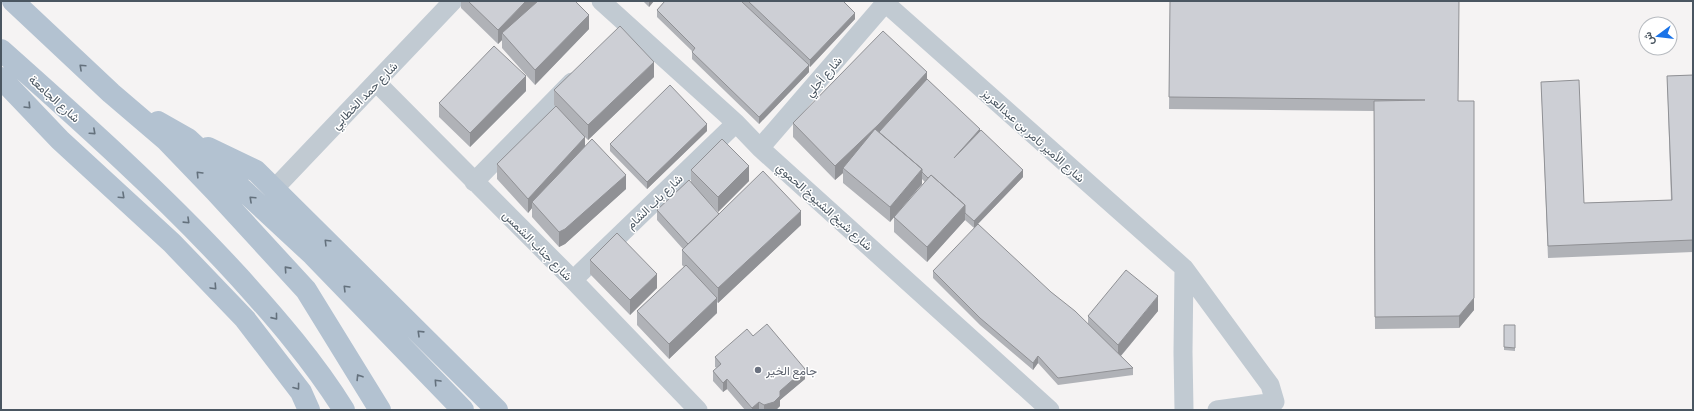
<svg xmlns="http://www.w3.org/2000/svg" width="1694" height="411" font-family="Barlow,Vazirmatn,sans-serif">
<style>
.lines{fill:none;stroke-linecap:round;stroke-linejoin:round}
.minor{stroke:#c1cad2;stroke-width:19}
.major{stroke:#b3c2d1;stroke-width:22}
.wall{fill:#b0b2b7;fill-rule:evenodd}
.shaded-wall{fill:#909195}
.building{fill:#cdcfd5;stroke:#909195}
.oneway{stroke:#64717d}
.worship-dot{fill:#6b7280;stroke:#fff;stroke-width:1.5}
.labels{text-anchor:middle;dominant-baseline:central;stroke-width:3;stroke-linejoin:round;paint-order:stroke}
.street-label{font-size:12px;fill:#4a5661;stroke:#fff}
.worship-label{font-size:12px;fill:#5b616d;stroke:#fff;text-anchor:start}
</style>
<rect width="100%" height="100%" fill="#f5f3f3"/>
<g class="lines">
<path class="minor" d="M601 1 736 123 760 148 1050 410
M883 1 1184 268 1270 385 1275 402 1217 410
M376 82 573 280 698 410
M760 148 887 1
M474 182 572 82
M274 189 453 1
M1184 268 1183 352 1184 410
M573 280 736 123"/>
<path class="major" d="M13 1 111 93 166 140 215 191 306 290 380 410
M1 50C83 123 165 196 239 277 277 319 314 362 344 410
M1 78 60 140 172 243 245 319 301 392 309 410
M158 122 188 139 313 255 463 410
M208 148 256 171 497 410"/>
</g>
<path class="wall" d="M461 1H575L589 29 535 85 502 48V40L498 44 461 8Z
M643 1H654L649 7Z
M665 1H843L855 19 810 67 809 66V72L759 124 692 59V51L657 17V10Z
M1170 1 1458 101 1474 310 1459 328 1375 329 1374 111 1169 109Z
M1693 75V252L1548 258 1541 82 1584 203 1671 200 1667 76Z
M654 77 588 140 585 137V146L626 189 565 244 559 247 532 217V208L528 213 497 179V164L556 107 554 105V90Z
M927 79 980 131 1023 177 974 228 965 220 927 262 894 232V217L890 222 843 183V173L835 180 793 137V123ZM922 179 925 182 895 215 922 184Z
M526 91 470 147 439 117V103Z
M707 131 647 189 610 151V144Z
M691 170 749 181 718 212 705 198 719 214 801 225 718 303 717 302V313L669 359 637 325V311L684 267 682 265V250L683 249 657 220V210L691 183Z
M590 260 657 288 630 315 590 274Z
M933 271 1051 292 1088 324V316L1158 311 1121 356 1133 368V375L1058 385 1038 363 1033 370 980 325 933 278Z
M1504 325H1515V351L1504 350Z
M753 336 805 379 780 400V406L776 410H745L727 389 723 392 713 381V371L717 368 715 367V357Z"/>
<path class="shaded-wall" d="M526 1H541L502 33V40L498 44V30Z
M649 1H654L649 7Z
M855 13V19L810 67V60Z
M589 15V29L535 85V70Z
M654 62V77L588 140V125Z
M809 65V72L759 124V117Z
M927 72V86L843 168V173L835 180V166Z
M526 76V91L470 147V133Z
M707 124V131L647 189V182Z
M980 129V136L954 158Z
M585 137V151L532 202V208L528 213V199Z
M749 166V181L718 212V197Z
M922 169V184L890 222V207Z
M1023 170V177L974 228V221Z
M626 175V189L565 244 559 247V232Z
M965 205V220L927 262V247Z
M801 211V225L718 303V288Z
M657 274V288L630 315V300Z
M1158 296V311L1118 359V345Z
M717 298V313L669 359V344Z
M1474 298V310L1459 328V316Z
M1038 356V363L1033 370V363Z
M805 369V379L780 400V406L776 410H764V405Z
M727 379V389L723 392V383Z
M759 402V410H752V408Z"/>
<path class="building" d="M468 1H526L498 30Z
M538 1H575L589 15 535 70 502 33Z
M665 1H741L809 65 759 117 692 52 695 48 657 10Z
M748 1H843L855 13 810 60Z
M1170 1H1459L1458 101H1474V298L1459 316 1375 317 1374 101 1425 100 1169 97Z
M620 26 654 62 588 125 554 90Z
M883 31 927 72 879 124 835 166 793 123Z
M494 46 526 76 470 133 439 103Z
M1693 75V240L1548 246 1541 82 1579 80 1584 203 1672 200 1667 76Z
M927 79 980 129 954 158 981 130 1023 170 974 221 965 213V205L931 175 928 178 922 172V169L879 132Z
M670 85 707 124 647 182 610 144Z
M556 106 585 137 528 199 497 164Z
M875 129 922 169 890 207 843 168Z
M592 139 626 175 565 229 559 232 532 202Z
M722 139 749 166 718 197 691 170Z
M763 171 801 211 718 288 682 250Z
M931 175 965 205 927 247 894 217Z
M689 180 719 214 688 244 657 210Z
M978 224 1051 292 1075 311 1133 368 1058 378 1038 356 1033 363 980 318 933 271Z
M617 233 657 274 630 300 590 260Z
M686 265 717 298 669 344 637 311Z
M1126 270 1158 296 1118 345 1088 316Z
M767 324 805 369 780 391V396L774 402 764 405 759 402 752 408 727 379 723 383 713 371 721 364 715 357 747 329 753 336Z
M1504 325H1515V348L1504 347Z"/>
<defs><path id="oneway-chevron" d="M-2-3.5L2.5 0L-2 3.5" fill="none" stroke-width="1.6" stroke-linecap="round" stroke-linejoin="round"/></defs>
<g class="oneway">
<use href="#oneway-chevron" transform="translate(82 67) rotate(-137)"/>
<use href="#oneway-chevron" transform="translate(28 106) rotate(46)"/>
<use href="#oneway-chevron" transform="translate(93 132) rotate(42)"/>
<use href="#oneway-chevron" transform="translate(199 174) rotate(-134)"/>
<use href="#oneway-chevron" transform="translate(122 196) rotate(43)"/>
<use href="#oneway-chevron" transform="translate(252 199) rotate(-137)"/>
<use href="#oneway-chevron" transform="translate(187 221) rotate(44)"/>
<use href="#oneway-chevron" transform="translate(327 242) rotate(-135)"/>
<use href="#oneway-chevron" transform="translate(287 269) rotate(-132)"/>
<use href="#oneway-chevron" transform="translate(214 287) rotate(47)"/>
<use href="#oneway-chevron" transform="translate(346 288) rotate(-135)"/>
<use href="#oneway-chevron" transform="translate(275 317) rotate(51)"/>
<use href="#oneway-chevron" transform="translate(420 333) rotate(-136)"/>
<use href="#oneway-chevron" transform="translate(359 377) rotate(-122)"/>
<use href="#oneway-chevron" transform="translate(437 382) rotate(-133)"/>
<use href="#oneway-chevron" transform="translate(297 387) rotate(53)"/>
</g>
<circle class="worship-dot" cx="758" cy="370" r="4"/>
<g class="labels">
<g class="street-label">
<text transform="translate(823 76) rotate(-49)">شارع أجلي</text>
<text transform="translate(364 95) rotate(-46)">شارع حمد الخطابي</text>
<text transform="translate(55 98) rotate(42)">شارع الجامعة</text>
<text transform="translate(1034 135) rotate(42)">شارع الأمير ثامر بن عبدالعزيز</text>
<text transform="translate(654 201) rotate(-44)">شارع باب الشام</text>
<text transform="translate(825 206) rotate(42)">شارع شيخ الشيوخ الحموي</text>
<text transform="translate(538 245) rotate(45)">شارع جناب الشمس</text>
</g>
<g class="worship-label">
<text x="766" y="370">جامع الخير</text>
</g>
</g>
<rect width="1694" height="411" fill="none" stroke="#4a5661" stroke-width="4"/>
<g transform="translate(1658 36) rotate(255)"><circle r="19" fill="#ffffff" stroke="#b7bbc0"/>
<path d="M0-3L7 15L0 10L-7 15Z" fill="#1a73e8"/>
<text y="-6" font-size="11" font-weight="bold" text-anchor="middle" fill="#4a5661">ش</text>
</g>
</svg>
